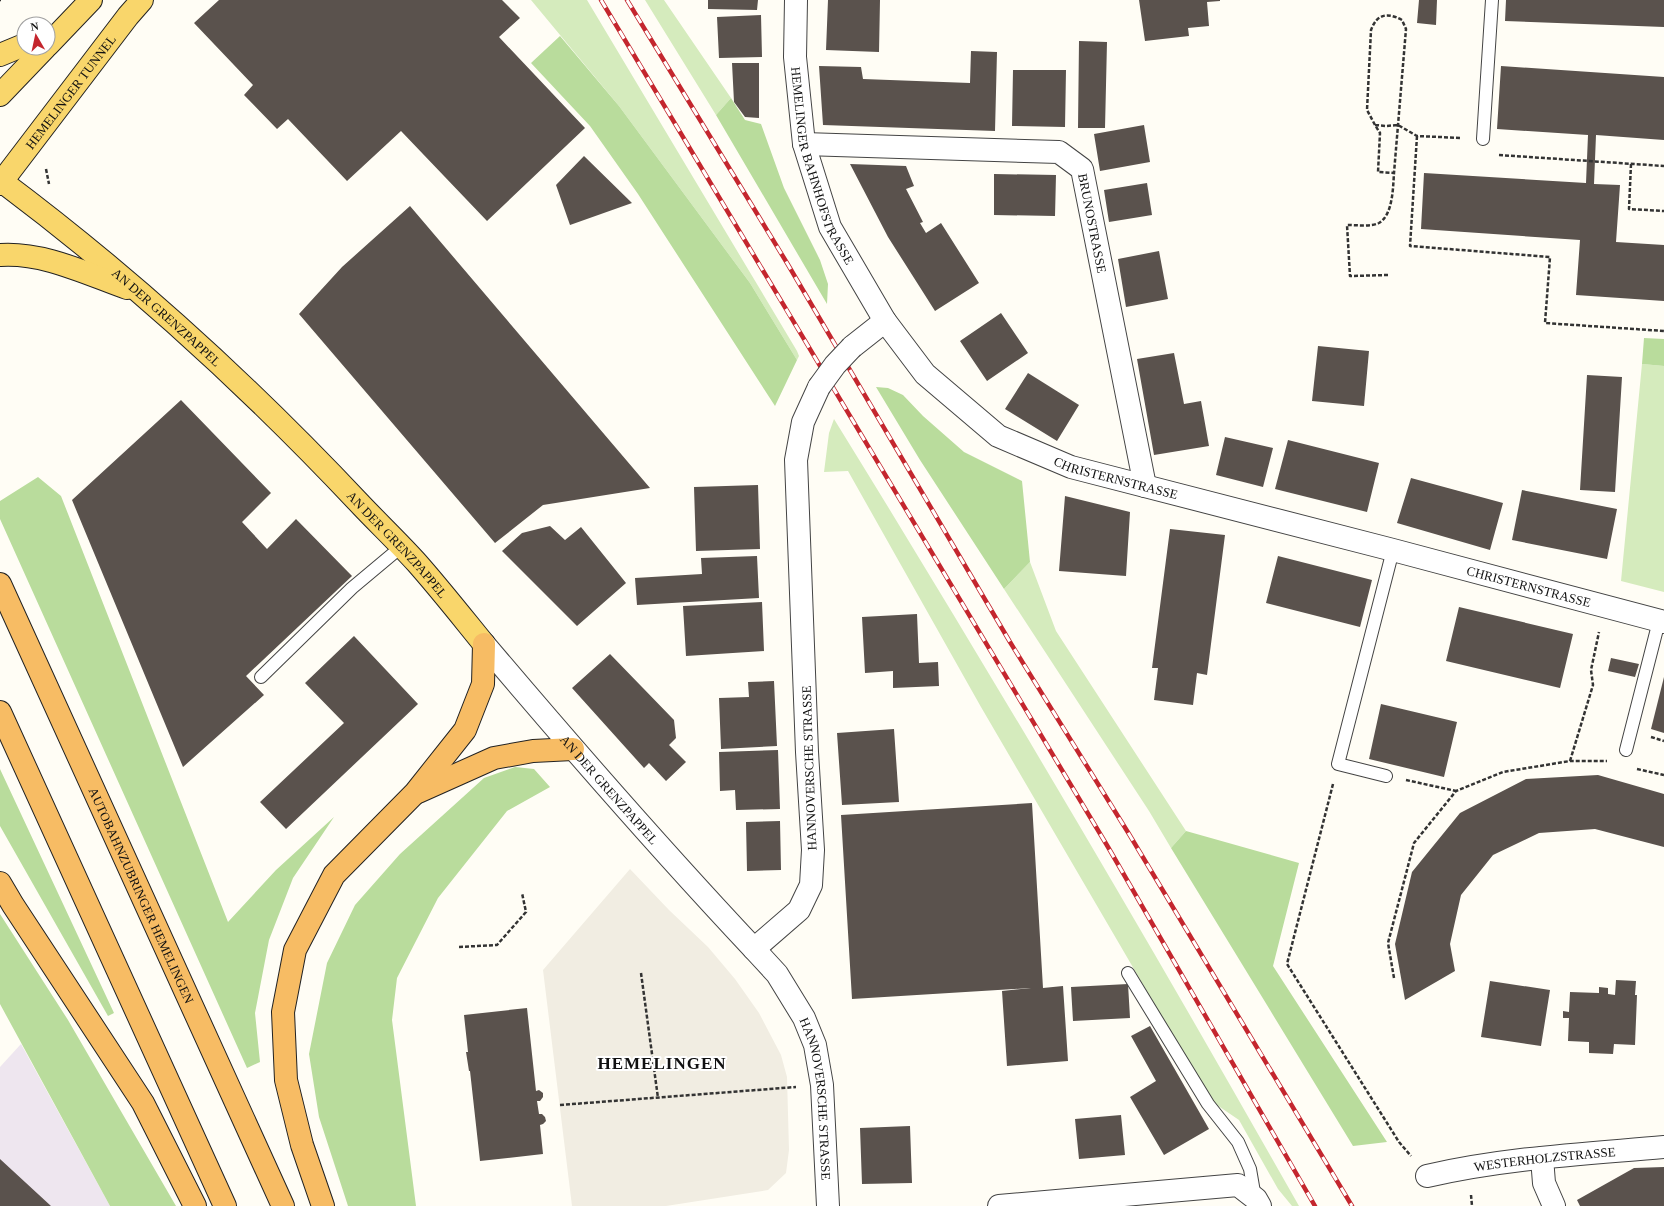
<svg xmlns="http://www.w3.org/2000/svg" width="1664" height="1206" font-family="'Times New Roman',serif">
<style>
.industrial{fill:#eee6ef}
.green{fill:#d5ebbd}
.forest{fill:#b9dc9c}
.plaza{fill:#f1ede2}
.building{fill:#5a524d}
.lines{fill:none;stroke-linecap:round;stroke-linejoin:round}
.service-casing{stroke:#444;stroke-width:14}
.minor-casing{stroke:#444;stroke-width:24}
.tertiary-casing{stroke:#444;stroke-width:24}
.primary-casing{stroke:#222;stroke-width:24}
.trunk-casing{stroke:#222;stroke-width:24}
.path{stroke:#333;stroke-width:2.5;stroke-dasharray:4 2;stroke-linecap:butt}
.service{stroke:#fff;stroke-width:12}
.minor{stroke:#fff;stroke-width:22}
.tertiary{stroke:#fff;stroke-width:22}
.primary{stroke:#f9d66b;stroke-width:22}
.trunk{stroke:#f7bc64;stroke-width:22}
.rail-casing{stroke:#c4262e;stroke-width:4.5}
.rail{stroke:#fff;stroke-width:3;stroke-dasharray:9;stroke-linecap:butt}
.tertiary-bridge-casing{stroke:#444;stroke-width:24;stroke-linecap:butt}
.tertiary-bridge{stroke:#fff;stroke-width:22}
.labels{text-anchor:middle;dominant-baseline:central;stroke-width:4;stroke-linejoin:round;paint-order:stroke}
.street-label{font-size:13px;fill:#111;stroke:#fff}
.district-label{font-size:17px;font-weight:bold;letter-spacing:1px;fill:#111;stroke:#fff}
</style>
<rect width="100%" height="100%" fill="#fffdf5"/>
<path class="industrial" d="M21 1044 110 1206H0V1067Z"/>
<path class="green" d="M531 0H587L797 351 799 356 797 360 750 283 619 106Z
M645 0H664L731 98 716 115Z
M1642 364 1664 366V592L1621 581Z
M834 419C994 678 1149 941 1299 1206H1292L1278 1189 1239 1120 1211 1101 981 707 848 471 824 472 829 433Z
M1030 562 1056 631 1186 831 1171 848 1149 811 1004 589Z"/>
<path class="forest" d="M560 36 619 106 750 283 797 360 775 406 638 194 590 126 531 63Z
M731 98 745 120 761 124 784 188 820 260 828 284 827 304 716 115Z
M1644 338 1664 339V366L1642 364Z
M876 387 888 388 903 395 923 416 964 452 1022 481 1030 562 1004 589 920 460Z
M38 477 61 496 228 922 276 870 334 817 293 878 269 940 255 1013 260 1062 247 1068 0 519V501Z
M515 767 534 769 550 787 507 811 438 898 397 978 392 1020 416 1206H348L319 1117 309 1054 327 963 355 905 400 854 484 778Z
M0 769 114 1013 108 1016 0 826Z
M1186 831 1299 863 1273 966 1387 1142 1353 1146 1171 848Z
M0 914 68 1020 176 1206H110L0 1004Z"/>
<path class="plaza" d="M630 869 669 910 708 947 735 979 759 1013 781 1055 787 1077 789 1150 786 1173 768 1190 666 1206H572L543 970Z"/>
<path class="building" d="M219 0H502L520 18 499 37 585 128 487 221 401 131 347 181 288 119 277 129 244 95 253 85 194 23Z
M708 0H758L757 10 708 9Z
M828 0H880L879 52 826 50Z
M1139 0H1220V1L1207 2 1209 26 1188 28 1189 36 1145 41Z
M1419 0H1437L1436 25 1417 23Z
M1506 0H1664V27L1505 21Z
M761 15 762 57 719 58 717 17Z
M1079 41 1107 42 1105 128H1078Z
M971 51 997 52 995 131 823 125 819 66 861 67 863 79 970 83Z
M732 63H759V118L745 117 734 102Z
M1501 66 1664 77V140L1596 135 1594 184 1620 185 1616 242 1664 245V301L1576 295 1580 240 1421 229 1424 173 1586 183 1588 135 1497 129Z
M1013 70H1066L1065 127 1012 126Z
M1144 125 1150 162 1100 171 1094 134Z
M584 156 632 203 570 225 556 185Z
M850 164 906 166 914 186 906 189 923 222 920 223 926 233 941 223 979 283 935 311 888 237Z
M994 174 1056 175 1055 216 994 215Z
M1147 183 1152 215 1109 222 1104 190Z
M410 206 650 488 543 505 495 543 299 314 342 267Z
M1159 251 1168 299 1126 307 1118 259Z
M1001 313 1028 353 987 381 960 341Z
M1318 346 1369 351 1364 406 1312 401Z
M1174 353 1184 404 1201 401 1209 446 1154 455 1137 359Z
M1028 373 1079 405 1057 441 1005 409Z
M1587 375 1622 377 1615 492 1580 490Z
M181 400 271 493 242 522 267 549 296 519 352 576 246 676 264 695 183 767 72 500Z
M1225 437 1273 448 1263 487 1216 475Z
M1288 440 1379 463 1367 512 1275 489Z
M1411 478 1503 503 1490 550 1397 523Z
M758 485 760 549 696 551 694 487Z
M1522 490 1617 509 1607 559 1512 540Z
M1065 496 1130 512 1126 576 1059 571Z
M550 526 565 540 581 527 626 583 577 626 502 551 522 533Z
M1170 529 1225 535 1207 675 1197 673 1193 705 1154 700 1158 668H1152Z
M757 556 759 598 637 605 635 578 702 574 701 558Z
M1278 556 1372 580 1360 627 1266 603Z
M762 602 764 651 686 656 683 606Z
M1459 607 1573 634 1560 688 1446 661Z
M917 614 919 663 938 662 939 686 893 688V671L865 673 862 617Z
M354 636 418 704 286 829 260 802 344 723 305 683Z
M610 654 674 720 676 738 669 745 686 762 666 781 649 763 644 768 572 688Z
M1611 658 1639 664 1635 677 1608 671Z
M1664 677V733L1651 729Z
M774 681 777 746 721 749 719 698 749 697 748 682Z
M1381 704 1457 722 1444 777 1369 759Z
M894 729 899 802 842 805 837 733Z
M778 750 780 809 736 810 735 790 720 791 719 752Z
M1598 775 1664 794V847L1595 829 1539 833 1493 855 1461 895 1450 944 1455 971 1405 1000 1395 944 1412 872 1460 813 1526 779Z
M1032 803 1043 988 1063 986 1068 1061 1007 1066 1002 991 1031 988 852 999 841 815Z
M780 821 781 870 747 871 746 822Z
M1616 980 1636 981 1635 995H1637L1635 1045 1614 1044 1613 1054 1589 1053V1042L1568 1041 1569 1018H1563V1011L1569 1012 1570 992 1599 993V987L1608 988V994L1615 995Z
M1490 981 1550 990 1541 1046 1481 1037Z
M1128 984 1130 1018 1073 1021 1071 987Z
M527 1008 536 1091 539 1090 543 1093V1097L540 1101H537L539 1114H542L545 1117 546 1121 543 1124 540 1125 543 1154 480 1161 470 1071H469L466 1052H468L464 1015Z
M1150 1026 1209 1129 1164 1155 1130 1097 1156 1081 1131 1036Z
M1121 1115 1125 1155 1079 1159 1075 1119Z
M910 1126 912 1183 862 1184 860 1128Z
M0 1159 51 1206H0Z
M1664 1167V1206H1580L1577 1200 1634 1168Z"/>
<g class="lines">
<g class="service-casing">
<path id="service" d="M1483 139 1492 0
M261 677 352 588 401 547
M1626 750 1659 621
M1386 776 1338 764 1393 550
M1128 973 1208 1104 1238 1142 1250 1169 1255 1198"/>
</g>
<g class="minor-casing">
<g id="minor">
<path id="s1" d="M804 144 1059 152 1082 169 1145 486"/>
<path id="s2" d="M754 949 777 974 804 1018 815 1045 822 1085 828 1206"/>
<path d="M1542 1158 1544 1183 1554 1206"/>
<path id="s3" d="M1427 1176C1504 1158 1585 1154 1664 1147"/>
<path d="M999 1206 1238 1185 1256 1199 1260 1206"/>
</g>
</g>
<g class="tertiary-casing">
<g id="tertiary">
<path id="s4" d="M796 0 795 57 804 144 830 227 885 321 925 374 998 436 1071 467 1393 550 1664 622"/>
<path d="M852 347 885 321"/>
<path id="s5" d="M484 644C572 748 661 850 754 949L799 910 811 885 813 850 807 752 796 460 803 422 819 387"/>
</g>
</g>
<g class="primary-casing">
<g id="primary">
<path d="M48 45 91 0"/>
<path d="M0 55 24 45"/>
<path d="M0 95 45 48"/>
<path id="s6" d="M0 180C130 277 250 387 361 505 379 524 399 543 417 563 440 589 462 617 484 644"/>
<path id="s7" d="M0 184 128 16 142 0"/>
<path d="M0 255C44 252 87 274 127 288"/>
</g>
</g>
<g class="trunk-casing">
<g id="trunk">
<path id="s8" d="M0 584 283 1206"/>
<path d="M0 712 225 1206"/>
<path d="M418 792 494 758 533 751 573 749"/>
<path d="M0 883 13 905 143 1103 195 1206"/>
<path d="M323 1206 302 1145 286 1080 283 1012 295 950 334 875 415 793 465 730 483 684 484 644"/>
</g>
</g>
<path class="path" d="M0 0H1
M1375 125 1367 110 1371 30C1377 14 1387 12 1402 20L1406 29 1394 173
M1417 136 1410 246 1550 257 1545 323 1664 331
M1499 155 1664 166
M1631 164 1629 209 1664 211
M46 169 49 184
M1388 275 1350 276 1347 225C1357 225 1371 227 1379 223 1393 215 1393 187 1394 173L1378 172 1380 133 1375 125 1386 126 1398 125 1417 136 1462 138
M1651 737 1664 741
M1570 761 1593 685 1591 670 1599 632
M1637 769 1664 775
M1406 780 1456 791
M1333 784 1287 964 1399 1142 1411 1156
M459 947 497 945 526 912 522 893
M641 973 658 1098
M1394 978 1388 943 1414 843 1456 791 1503 772 1570 761H1607
M560 1105 796 1087
M1471 1195 1472 1206"/>
<use href="#service" class="service"/>
<use href="#minor" class="minor"/>
<use href="#tertiary" class="tertiary"/>
<use href="#primary" class="primary"/>
<use href="#trunk" class="trunk"/>
<g class="rail-casing">
<path id="rail" d="M601 0 1108 847 1315 1206
M627 0 787 263 1010 642 1129 834 1352 1206"/>
</g>
<use href="#rail" class="rail"/>
<g class="tertiary-bridge-casing">
<path id="tertiary-bridge" d="M819 387 835 365 852 347"/>
</g>
<use href="#tertiary-bridge" class="tertiary-bridge"/>
</g>
<g class="labels">
<g class="street-label">
<text stroke="none"><textPath href="#s7" startOffset="116">HEMELINGER TUNNEL</textPath></text>
<text stroke="none"><textPath href="#s4" startOffset="170">HEMELINGER BAHNHOFSTRASSE</textPath></text>
<text stroke="none"><textPath href="#s1" startOffset="339">BRUNOSTRASSE</textPath></text>
<text stroke="none"><textPath href="#s6" startOffset="216">AN DER GRENZPAPPEL</textPath></text>
<text stroke="none"><textPath href="#s4" startOffset="628">CHRISTERNSTRASSE</textPath></text>
<text stroke="none"><textPath href="#s6" startOffset="540">AN DER GRENZPAPPEL</textPath></text>
<text stroke="none"><textPath href="#s4" startOffset="1055">CHRISTERNSTRASSE</textPath></text>
<text transform="translate(809 768) rotate(-92)">HANNOVERSCHE STRASSE</text>
<text stroke="none"><textPath href="#s5" startOffset="192">AN DER GRENZPAPPEL</textPath></text>
<text stroke="none"><textPath href="#s8" startOffset="342">AUTOBAHNZUBRINGER HEMELINGEN</textPath></text>
<text stroke="none"><textPath href="#s2" startOffset="168">HANNOVERSCHE STRASSE</textPath></text>
<text stroke="none"><textPath href="#s3" startOffset="119">WESTERHOLZSTRASSE</textPath></text>
</g>
<g class="district-label">
<text x="662" y="1063">HEMELINGEN</text>
</g>
</g>
<g transform="translate(36 36) rotate(351)"><circle r="19" fill="#ffffff" stroke="#a0a0a0"/>
<path d="M0-3L7 15L0 10L-7 15Z" fill="#c4262e"/>
<text y="-6" font-size="11" font-weight="bold" text-anchor="middle" fill="#111111">N</text>
</g>
</svg>
